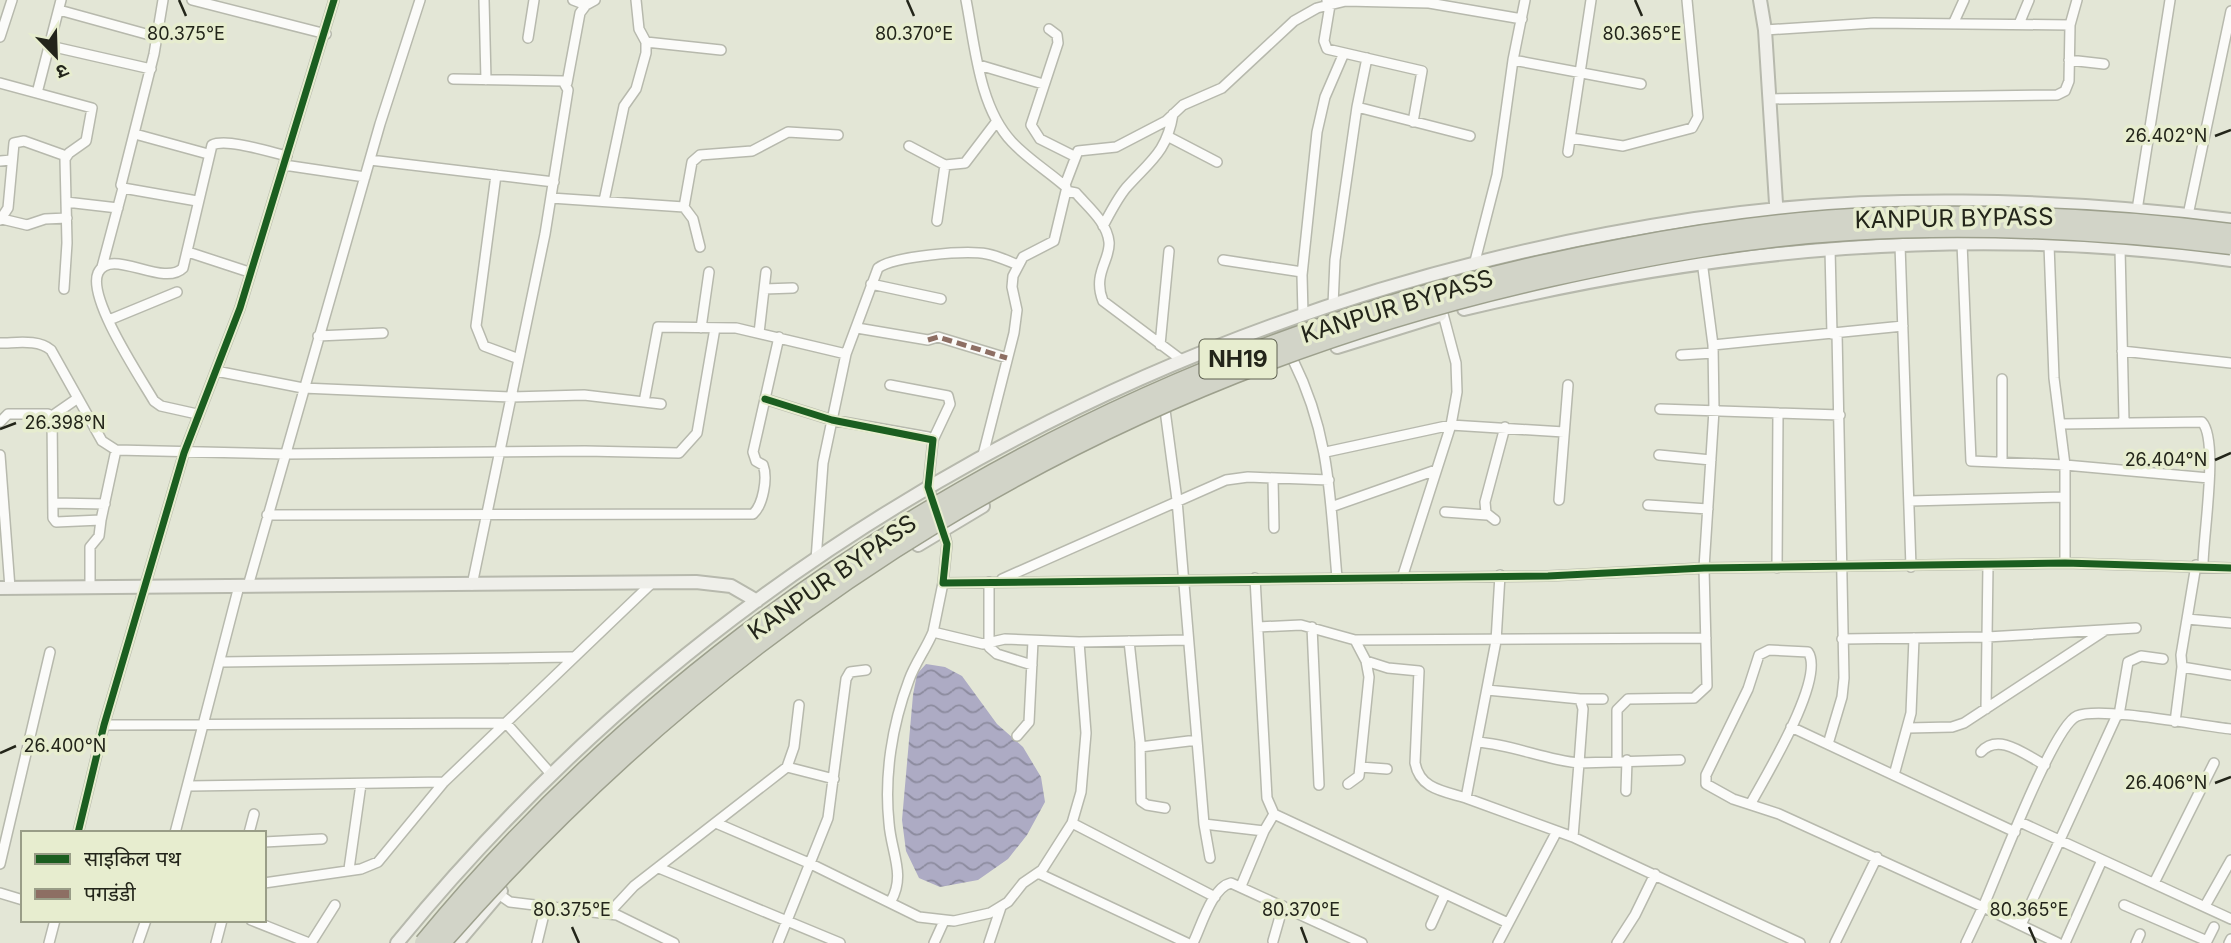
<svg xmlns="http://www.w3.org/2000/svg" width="2231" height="943" font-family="Inter,'Noto Sans Devanagari',sans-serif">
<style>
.water{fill:url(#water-waves)}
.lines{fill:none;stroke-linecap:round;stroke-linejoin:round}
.street-casing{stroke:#b7b9ad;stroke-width:12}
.secondary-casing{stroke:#b7b9ad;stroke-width:16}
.street{stroke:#fbfbf9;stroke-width:9}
.secondary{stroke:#efefea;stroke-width:12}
.highway-bridge-casing{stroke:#9da08d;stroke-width:21;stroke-linecap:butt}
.highway-bridge{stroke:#d2d4c8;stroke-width:18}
.quiet{stroke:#8d6e63;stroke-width:5;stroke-dasharray:10 5;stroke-linecap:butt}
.cycleway-casing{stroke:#e7edcf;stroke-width:11}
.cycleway{stroke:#1b5e20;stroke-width:7}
.ticks{fill:none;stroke:#23251a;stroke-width:2.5}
.labels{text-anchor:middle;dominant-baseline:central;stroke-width:7;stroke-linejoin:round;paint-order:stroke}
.shield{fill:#e7edcf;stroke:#5e6150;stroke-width:2}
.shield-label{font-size:23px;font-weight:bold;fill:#23251a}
.street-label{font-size:24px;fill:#23251a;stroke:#e7edcf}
.ticks-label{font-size:18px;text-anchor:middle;fill:#23251a;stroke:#e7edcf;stroke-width:7;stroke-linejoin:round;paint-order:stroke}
</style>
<defs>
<pattern id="water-waves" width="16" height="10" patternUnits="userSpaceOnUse" patternTransform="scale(1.75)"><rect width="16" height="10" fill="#adabc4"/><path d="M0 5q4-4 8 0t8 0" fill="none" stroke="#8c8b9e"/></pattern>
</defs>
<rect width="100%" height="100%" fill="#e3e6d6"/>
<path class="water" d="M926 664 945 667 962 676 997 724 1023 747 1041 777 1045 802 1027 835 1008 859 978 880 940 887 919 878 906 851 902 820 913 695 917 674Z"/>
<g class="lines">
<g class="street-casing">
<path id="street" d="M163 0 154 54 121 185 123 188 197 201
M192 0 326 34
M484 0 486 80
M573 0 586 5
M966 0C975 46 979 107 1012 142 1028 159 1049 172 1066 187
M1429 0V3L1522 19
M1327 1 1330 5 1324 41 1327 49 1422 71 1413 122
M59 10 157 37
M1954 22 1964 0
M2019 24 2029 0
M1049 29 1057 35 1058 43 1031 125 1040 139 1074 156
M1765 30 1874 23 2070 25
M0 37 12 0
M528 38 534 0
M646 42 721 50
M50 46 151 69
M1513 60 1641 84
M2069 60 2104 64
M979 65 1043 84
M453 79 563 81 568 90 545 234 472 585
M0 83 92 108 86 141 69 153 65 159 67 243 64 289
M567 83 580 13 586 5 595 0
M37 93 61 0
M1769 99 2057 95 2065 91 2069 81 2070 25 2077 0
M1357 107 1367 58
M135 134 208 154
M1169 137 1217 162
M1571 138 1623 146 1692 128 1698 117 1687 0
M909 146 945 165 965 163 997 121
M1568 152 1591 0
M370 160 554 182
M0 161 11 160
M284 165 365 177
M496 175 476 326 484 346 519 359
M1065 185 1078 151 1116 147 1166 121 1183 105 1222 88 1294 21 1317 8 1346 1 1429 3
M551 198 684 207 693 219 700 247
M604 201 624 106 636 89 646 53V42L639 29 636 0
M66 202 118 208
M684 207 692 162 700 155 752 151 788 132 838 135
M2137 210 2170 0
M2188 215 2231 11
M2 219 27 225 45 219 67 218
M0 220 8 208 14 143 24 141 66 156
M937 221 945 165
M1103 226C1110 213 1117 199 1126 188 1150 161 1167 152 1173 114
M1962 243 1971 461 2065 465V563
M1900 245 1911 567
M2049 245 2054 378 2065 465 2209 478
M1830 249 1832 334
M2120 249 2124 421
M188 252 249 272
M1223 260 1302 272
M1474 265 1497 175 1513 60 1525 0
M102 267 123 188
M871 284 941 299
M764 289 793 288
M1333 305 1335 260 1357 107 1470 136
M1303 314 1302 275 1317 132 1325 97 1344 53
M109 320 177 292
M701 328 709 272
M857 328 928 340 938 337 1007 358
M759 333 766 272
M318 336 383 333
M0 343C17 343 38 339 51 350L102 441 116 450 285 454 585 451 679 453 697 433 715 328
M1160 345 1169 251
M1713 345 1903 326
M2122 351 2231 363
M1681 355 1713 353
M1293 360C1330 434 1330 498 1337 578
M216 371 303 388 511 397 584 395 661 404
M2002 379V462
M890 385 948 396 950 404 933 440
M765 399 832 420 928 437 933 440 928 487 937 510
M644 402 658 327 736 328 846 354
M1660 409 1840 415
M1165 410 1177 500 1204 824 1264 831 1241 886
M197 414 161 406 154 401C140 377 87 298 98 273 110 246 163 288 183 268L212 145C227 138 270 152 287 156
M52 416 78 398
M0 422 8 414H48L52 416 53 518 56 522 101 520 116 450
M2061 424 2202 422C2219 440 2203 536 2203 565
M1326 452 1451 425 1564 432
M0 455 10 588
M983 455 1014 333 1017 310 1012 287 1013 276 1023 257 1054 241 1066 191 1076 193C1088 207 1107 222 1109 242 1111 259 1092 274 1103 301L1183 361
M1659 455 1711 460
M1273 478 1274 528
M1559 500 1568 385
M1909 501 2064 497
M54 503 105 504
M1648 505 1708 509
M1331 507 1436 470
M1445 512 1487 515
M267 515 753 514C763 505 768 478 763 465L756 461 753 452 779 337
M1495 520 1486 513 1485 502 1505 427
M943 527 947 544 943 583 1548 576 1704 568 2065 563 2231 568
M816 560 823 463 846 354 878 268C894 256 966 250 987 254 998 256 1008 261 1018 265
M2196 565 2181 655 2182 667 2231 675
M1777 568 1778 413
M1500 575 1496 641 1466 798 1573 837 1800 943
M1255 578 1267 798 1274 814
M1402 578 1451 425 1457 392 1456 363 1443 314
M1002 579 1226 480 1248 477 1329 480
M989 582V647L997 654 1032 665
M943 583 933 632 983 644 1005 639 1079 642 1188 640
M248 586 380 124 420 0
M90 587V547L99 536 101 520
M2187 619 2231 623
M1258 627 1301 625 1355 640 1706 638
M1312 627 1319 785
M1842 639 1987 637 2136 628
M1129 641 1140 742 1141 801 1147 805 1165 808
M1366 661 1388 668 1419 671 1415 763C1420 789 1443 791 1466 798
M221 662 572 657
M1580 699H1603
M1986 709 1988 565
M2119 715 2128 662 2141 656 2163 659
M2175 722 2182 667
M104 725 506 723 551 774
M1791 727 2015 832
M1908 728 1952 727 1964 723 2104 631
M1017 736 1029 722 1033 641
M1478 742C1514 745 1545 760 1579 763L1583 709 1580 699 1487 690
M1828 744 1842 697 1844 678 1837 333
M1140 747 1197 740
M1981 752C1999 732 2025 755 2045 765
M1617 760V710L1628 699 1694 698 1707 686 1704 568 1714 410 1713 345 1702 261
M787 767 794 747 799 705
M1360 767 1387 769
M1894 775 1911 713 1914 638
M1348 784 1359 776 1369 677 1366 661 1355 640
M189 786 444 782
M1626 791 1627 760
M1751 803C1765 777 1826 678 1808 652L1769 650 1759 655 1748 689 1706 775V784L1733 799 1779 814 1983 907 1966 943
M2020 822 2231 919
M716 823 811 864 919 917 954 921 990 913 1008 902 1023 883 1042 870 1072 823 1081 792 1086 733 1079 642
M1072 823 1215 897
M1204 824 1210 858
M1264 831 1274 814 1508 923
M78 833 104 725 184 453 240 308 334 0
M175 833 239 586
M249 833 254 814
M1573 837 1579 763 1680 760
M264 842 322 839
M0 864 50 652
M659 868 840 943
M349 869 361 784
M1038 873 1187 943
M264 883 361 869 378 862 444 782 653 582
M2154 883 2214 763
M494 891 510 902 617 915 674 943
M0 893 23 900
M891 901C906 875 891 852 889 823 884 776 892 725 909 680 915 663 926 649 933 632
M2124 905 2207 941
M2205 906 2231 860
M608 914 634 886 787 767 834 779
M251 920 309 943
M1431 925 1445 894
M2021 925 2117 715
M1273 941 1283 906
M49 943 55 920
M138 943 146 920
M216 943 222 920
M311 943 335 905
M537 943 546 906
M778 943 828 818 846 679 850 672 866 670
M934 943 944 921
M989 943 1001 907
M1193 943C1201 927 1212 887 1231 883L1362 943
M1498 943 1557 831
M1617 943 1635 915 1655 874
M1835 943 1877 857
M2058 943 1983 907C1997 876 2053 726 2077 716 2100 706 2201 726 2231 729
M2065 943 2102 860
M2136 943 2140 934
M2206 943 2214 927
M2229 943 2231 939"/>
</g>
<g class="secondary-casing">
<path id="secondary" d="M1760 0 1765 30 1777 219
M1464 309C1717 248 1972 224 2231 260
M1337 347 1440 315
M918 545 983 506
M0 588 696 582 731 586 757 601
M397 943C725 542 1184 296 1695 219 1867 193 2058 198 2231 220
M457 943 501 891"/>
</g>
<use href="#street" class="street"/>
<use href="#secondary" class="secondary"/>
<g class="highway-bridge-casing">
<path id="highway-bridge" d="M424 943C724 578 1161 333 1623 248 1706 232 1791 220 1876 217 1995 213 2112 218 2231 233
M441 943C738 603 1109 375 1551 277 1650 255 1748 237 1849 231 1977 223 2105 230 2231 245"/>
</g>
<use href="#highway-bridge" class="highway-bridge"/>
<path class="quiet" d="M928 340 938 337 1007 358"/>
<g class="cycleway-casing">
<path id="cycleway" d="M765 399 832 420 933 440 928 487 947 544 943 583 1548 576 1704 568 2065 563 2231 568
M78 833 104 725 184 453 240 308 334 0"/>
</g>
<use href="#cycleway" class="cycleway"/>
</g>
<path class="ticks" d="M179 0 186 16M907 0 914 16M1635 0 1642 16M2215 136 2231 130M0 429 16 423M2215 460 2231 453M0 753 16 746M2215 783 2231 777M572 927 579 943M1301 927 1307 943M2029 927 2036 943"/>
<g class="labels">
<rect class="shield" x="1199.5" y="339.5" width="77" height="39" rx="5"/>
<g class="shield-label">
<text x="1238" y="359">NH19</text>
</g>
<g class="street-label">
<text transform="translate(1954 218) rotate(-1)">KANPUR BYPASS</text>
<text transform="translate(1397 306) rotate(-17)">KANPUR BYPASS</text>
<text transform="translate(832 577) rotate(-35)">KANPUR BYPASS</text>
</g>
</g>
<g class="ticks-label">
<text x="186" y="40">80.375°E</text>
<text x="914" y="40">80.370°E</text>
<text x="1642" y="40">80.365°E</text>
<text x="2166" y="142">26.402°N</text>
<text x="65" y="429">26.398°N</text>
<text x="2166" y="466">26.404°N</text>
<text x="65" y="752">26.400°N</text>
<text x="2166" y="789">26.406°N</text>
<text x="572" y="916">80.375°E</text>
<text x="1301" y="916">80.370°E</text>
<text x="2029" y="916">80.365°E</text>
</g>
<rect x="21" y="831" width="245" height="91" fill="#e7edcf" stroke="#999d87" stroke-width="2"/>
<rect x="35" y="854" width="35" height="10" fill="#1b5e20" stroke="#999d87" stroke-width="2"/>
<text x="84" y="866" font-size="21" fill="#23251a">साइकिल पथ</text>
<rect x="35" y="889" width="35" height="10" fill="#8d6e63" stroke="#999d87" stroke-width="2"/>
<text x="84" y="901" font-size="21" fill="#23251a">पगडंडी</text>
<g transform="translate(56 56) rotate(157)" stroke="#e7edcf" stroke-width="5" paint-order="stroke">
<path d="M0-5L12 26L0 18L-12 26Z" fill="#23251a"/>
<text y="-10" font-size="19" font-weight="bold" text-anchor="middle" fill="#23251a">उ</text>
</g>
</svg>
